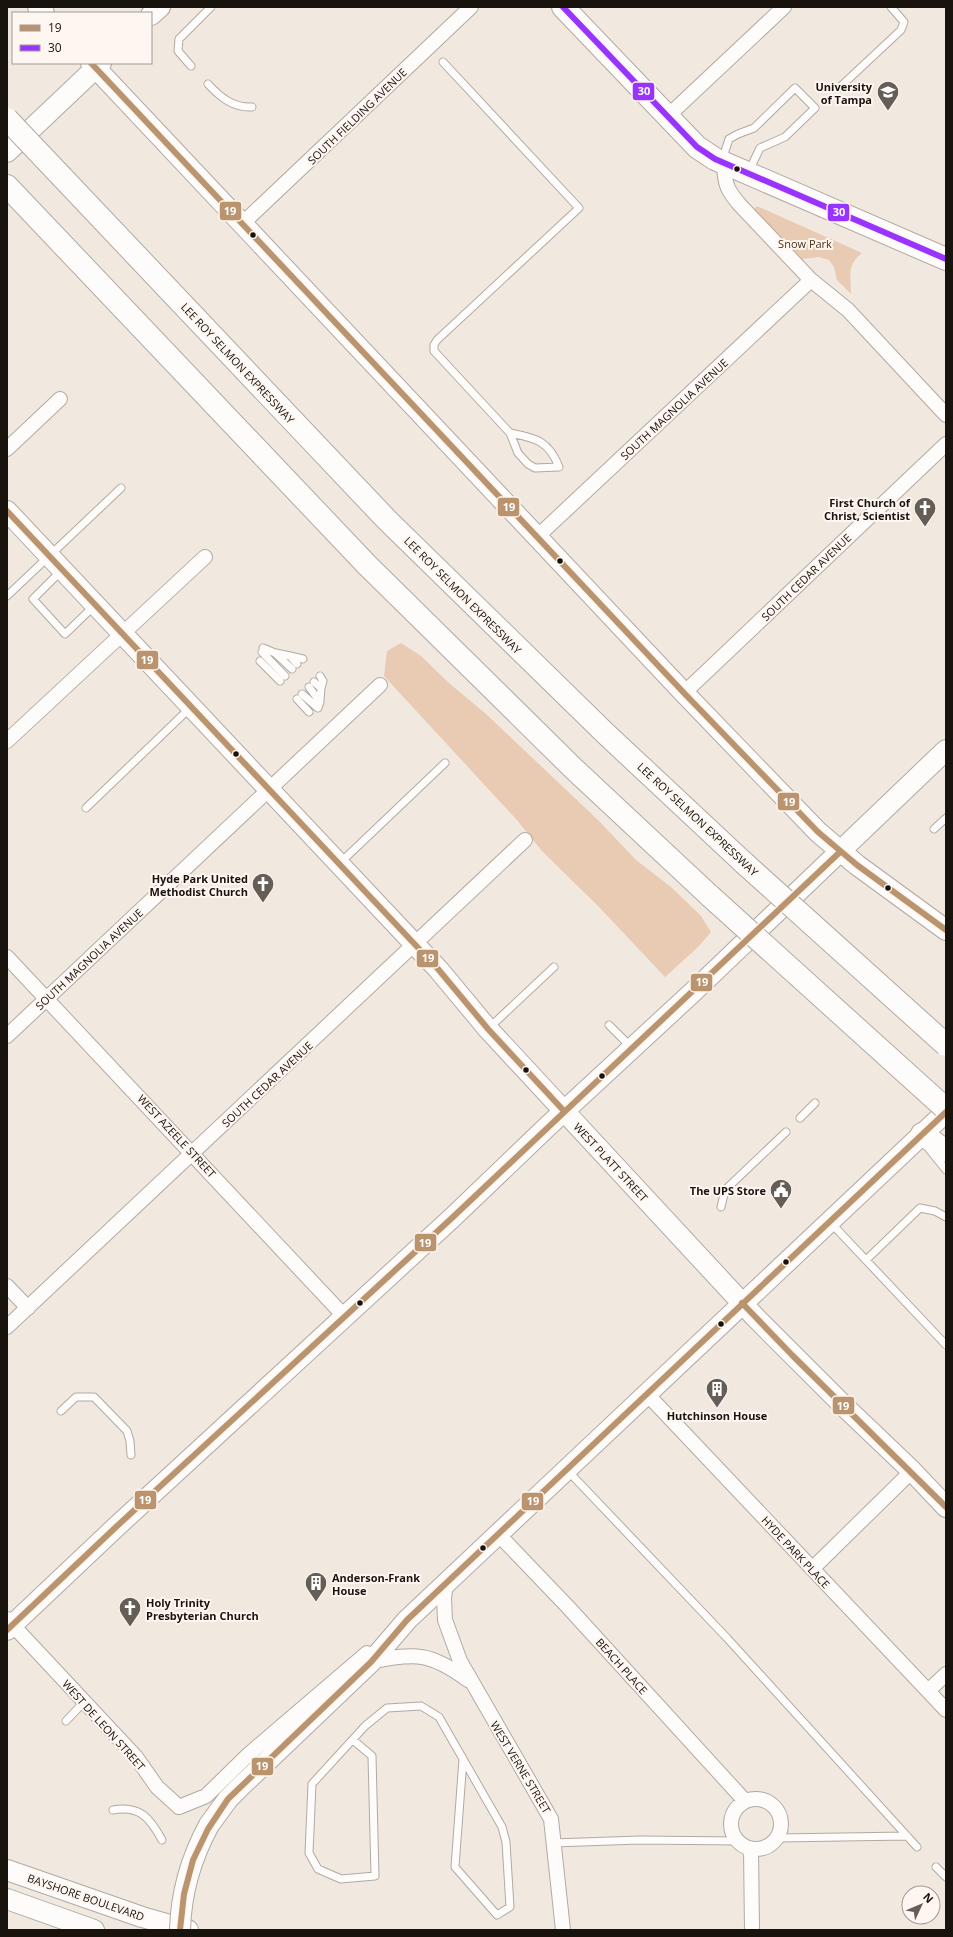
<svg xmlns="http://www.w3.org/2000/svg" width="953" height="1937" font-family="'Open Sans',sans-serif">
<style>
.green{fill:#e8cbb2}
.lines{fill:none;stroke-linecap:round;stroke-linejoin:round}
.lane-casing{stroke:#b1aaa3;stroke-width:9}
.street-casing{stroke:#b1aaa3;stroke-width:16}
.secondary-casing{stroke:#b1aaa3;stroke-width:22}
.primary-casing{stroke:#b1aaa3;stroke-width:24}
.highway-casing{stroke:#b1aaa3;stroke-width:24}
.lane{stroke:#fdfcfa;stroke-width:7}
.street{stroke:#fdfcfa;stroke-width:14}
.secondary{stroke:#fdfcfa;stroke-width:20}
.primary{stroke:#fdfcfa;stroke-width:22}
.highway{stroke:#fdfcfa;stroke-width:22}
.secondary-bridge-casing{stroke:#b1aaa3;stroke-width:22;stroke-linecap:butt}
.highway-bridge-casing{stroke:#b1aaa3;stroke-width:24;stroke-linecap:butt}
.secondary-bridge{stroke:#fdfcfa;stroke-width:20}
.highway-bridge{stroke:#fdfcfa;stroke-width:22}
.bus-1-casing{stroke:#fef6f0;stroke-width:9}
.bus-2-casing{stroke:#fef6f0;stroke-width:9}
.bus-1{stroke:#ba946f;stroke-width:6}
.bus-2{stroke:#93f;stroke-width:6}
.bus-dot{fill:#19130e;stroke:#fef6f0;stroke-width:1.5}
.labels{text-anchor:middle;dominant-baseline:central;stroke-width:4;stroke-linejoin:round;paint-order:stroke}
.poi-label{font-size:11px;font-weight:bold;fill:#19130e;stroke:#fef6f0;text-anchor:end}
.street-label{font-size:11px;fill:#19130e;stroke:#fef6f0}
.park-label{font-size:11px;fill:#4c3014;stroke:#fef6f0}
.line-badge{stroke:#fef6f0;stroke-width:1.5}
.badge-label{font-size:11px;text-anchor:middle;font-weight:bold;fill:#fff}
</style>
<rect width="100%" height="100%" fill="#f1e8df"/>
<path class="green" d="M757 206 862 253C846 266 851 275 851 294L837 280 834 267 829 260 819 257 802 259 754 209Z
M401 643 421 656 450 684 485 713 599 821 636 860 671 887 701 916 711 932 698 947 665 977 599 907 542 851 516 819 384 676 387 651Z"/>
<g class="lines">
<g class="lane-casing">
<path id="lane" d="M443 62 579 208 437 340 434 345V351L510 433 518 453 528 464 535 468 559 467C549 441 536 438 510 433
M191 66 178 51 179 39 211 7
M208 84C220 97 233 108 252 107
M839 88 901 30 904 22 891 7
M724 160 725 151 729 139 738 134 754 128 795 88 815 108 785 137 760 148 749 171
M62 570 33 599 65 634 94 606
M7 596 121 488
M263 648 275 653 292 669
M262 652 285 676
M276 653 290 656 297 664
M290 656 303 659
M260 661 280 681
M320 676 323 681 321 688
M314 682 321 688 320 701
M302 694 318 708 320 702 309 687
M297 699 309 712
M86 808 191 707
M934 829 946 818
M341 862 445 763
M609 1025 631 1047
M489 1028 554 967
M800 1118 815 1103
M929 1149 946 1170
M721 1207 725 1190 786 1132
M831 1223 946 1345
M866 1260 920 1208 935 1211 946 1217
M61 1411 76 1397H94L127 1431 130 1441 131 1455
M568 1471 727 1638 917 1847
M66 1721 84 1702
M353 1740 372 1756 375 1876 341 1879 318 1869 309 1853 312 1784 365 1726 387 1708 421 1706 439 1717 502 1827 506 1842 510 1907 497 1915 455 1867 463 1759
M113 1810C140 1805 150 1818 162 1840
M778 1838 907 1836
M553 1843 640 1840 738 1841
M936 1867 946 1877"/>
</g>
<g class="street-casing">
<path id="street" d="M668 116 784 7
M724 165C725 185 727 190 740 205L811 280 848 310 946 415
M242 224 471 7
M7 449 60 399
M537 537 811 280
M684 693 946 444
M7 741 205 557
M7 957 345 1317
M7 1036 380 685
M7 1286 28 1308
M7 1327 525 840
M647 1394 946 1710
M498 1534 568 1607 745 1801
M812 1569 912 1471
M446 1583 444 1598 445 1620 460 1661 551 1819 563 1930
M7 1619 136 1757 157 1787 179 1807 206 1796 249 1754 367 1653
M371 1662C416 1652 431 1653 468 1680
M928 1691 946 1674
M731 1824a25 25 0 1 1 50 0a25 25 0 1 1-50 0Z
M751 1849 752 1930"/>
</g>
<g class="secondary-casing">
<path id="secondary" d="M38 7 44 13
M151 15 160 7
M91 63 684 693 818 832 857 865 946 930
M7 152 101 63
M7 511 438 969 488 1029 755 1317 847 1409 912 1471 946 1507
M7 1630 116 1527 453 1217 548 1126 694 991 946 750
M209 1825 228 1799 242 1785 371 1662 407 1620 946 1112
M7 1870 142 1917 188 1930
M7 1899 94 1930"/>
</g>
<g class="primary-casing">
<path id="primary" d="M563 7 697 147 715 159 946 259"/>
</g>
<g class="highway-casing">
<path id="highway" d="M62 177 387 520 605 733 744 863
M7 186 367 565 574 769 710 896
M922 1134 946 1151"/>
</g>
<use href="#lane" class="lane"/>
<use href="#street" class="street"/>
<use href="#secondary" class="secondary"/>
<use href="#primary" class="primary"/>
<use href="#highway" class="highway"/>
<g class="secondary-bridge-casing">
<path id="secondary-bridge" d="M180 1930C181 1892 191 1858 209 1825"/>
</g>
<g class="highway-bridge-casing">
<path id="highway-bridge" d="M7 119 62 177
M744 863 946 1045
M710 896 946 1109"/>
</g>
<use href="#secondary-bridge" class="secondary-bridge"/>
<use href="#highway-bridge" class="highway-bridge"/>
<g class="bus-1-casing">
<path id="bus-1" d="M91 63 684 693 818 832 857 865 946 930
M7 511 438 969 488 1029 564 1111
M742 1303 792 1355 946 1507
M7 1630 116 1527 453 1217 840 852
M180 1930 184 1894 193 1860 208 1829 228 1799 371 1662 407 1620 946 1112"/>
</g>
<g class="bus-2-casing">
<path id="bus-2" d="M563 7 697 147 715 159 946 259"/>
</g>
<use href="#bus-1" class="bus-1"/>
<use href="#bus-2" class="bus-2"/>
</g>
<defs>
<g id="university-pin" transform="scale(1.15)"><path d="M0 17L-7.5 6A9.5 9.5 0 1 1 7.5 6Z" fill="#655e57" stroke="#fef6f0"/><path d="M0-5L7-2L0 1L-7-2ZM-4 1L0 2.5L4 1V4Q0 6-4 4Z" fill="#fff"/></g>
<g id="church-pin" transform="scale(1.15)"><path d="M0 17L-7.5 6A9.5 9.5 0 1 1 7.5 6Z" fill="#655e57" stroke="#fef6f0"/><path d="M-1.2-6h2.4v3.5h3.3v2.4h-3.3V6h-2.4V-.1h-3.3v-2.4h3.3Z" fill="#fff"/></g>
<g id="civic-pin" transform="scale(1.15)"><path d="M0 17L-7.5 6A9.5 9.5 0 1 1 7.5 6Z" fill="#655e57" stroke="#fef6f0"/><path d="M-.6-6.5H3V-4.5H.6V-3L4-1V1h2V6H-6V1h2V-1L-.6-3ZM-1.2 2.5V6h2.4V2.5Z" fill="#fff"/></g>
<g id="building-pin" transform="scale(1.15)"><path d="M0 17L-7.5 6A9.5 9.5 0 1 1 7.5 6Z" fill="#655e57" stroke="#fef6f0"/><path d="M-4-6H4V6H1V3H-1V6H-4ZM-2.5-4.3h1.7v1.8h-1.7ZM.8-4.3h1.7v1.8H.8ZM-2.5-1h1.7V.8h-1.7ZM.8-1h1.7V.8H.8Z" fill="#fff"/></g>
</defs>
<g fill-rule="evenodd">
<use href="#university-pin" x="888" y="92"/>
<use href="#church-pin" x="925" y="508"/>
<use href="#church-pin" x="263" y="884"/>
<use href="#civic-pin" x="781" y="1190"/>
<use href="#building-pin" x="717" y="1389"/>
<use href="#building-pin" x="316" y="1583"/>
<use href="#church-pin" x="130" y="1608"/>
</g>
<g class="bus-dot">
<circle cx="737" cy="169" r="3.5"/>
<circle cx="253" cy="235" r="3.5"/>
<circle cx="560" cy="561" r="3.5"/>
<circle cx="236" cy="754" r="3.5"/>
<circle cx="888" cy="888" r="3.5"/>
<circle cx="526" cy="1070" r="3.5"/>
<circle cx="602" cy="1076" r="3.5"/>
<circle cx="786" cy="1262" r="3.5"/>
<circle cx="360" cy="1303" r="3.5"/>
<circle cx="721" cy="1324" r="3.5"/>
<circle cx="483" cy="1548" r="3.5"/>
</g>
<g class="labels">
<g class="poi-label">
<text x="872" y="86">University<tspan x="872" dy="13">of Tampa</tspan></text>
<text x="910" y="502">First Church of<tspan x="910" dy="13">Christ, Scientist</tspan></text>
<text x="248" y="878">Hyde Park United<tspan x="248" dy="13">Methodist Church</tspan></text>
<text x="766" y="1190">The UPS Store</text>
<text x="717" y="1415" text-anchor="middle">Hutchinson House</text>
<text x="332" y="1577" text-anchor="start">Anderson-Frank<tspan x="332" dy="13">House</tspan></text>
<text x="146" y="1602" text-anchor="start">Holy Trinity<tspan x="146" dy="13">Presbyterian Church</tspan></text>
</g>
<g class="street-label">
<text transform="translate(357 116) rotate(-44)">SOUTH FIELDING AVENUE</text>
<text transform="translate(238 363) rotate(47)">LEE ROY SELMON EXPRESSWAY</text>
<text transform="translate(674 409) rotate(-43)">SOUTH MAGNOLIA AVENUE</text>
<text transform="translate(806 577) rotate(-44)">SOUTH CEDAR AVENUE</text>
<text transform="translate(463 595) rotate(45)">LEE ROY SELMON EXPRESSWAY</text>
<text transform="translate(698 819) rotate(43)">LEE ROY SELMON EXPRESSWAY</text>
<text transform="translate(89 959) rotate(-43)">SOUTH MAGNOLIA AVENUE</text>
<text transform="translate(267 1084) rotate(-43)">SOUTH CEDAR AVENUE</text>
<text transform="translate(177 1136) rotate(47)">WEST AZEELE STREET</text>
<text transform="translate(611 1162) rotate(47)">WEST PLATT STREET</text>
<text transform="translate(796 1552) rotate(47)">HYDE PARK PLACE</text>
<text transform="translate(622 1666) rotate(48)">BEACH PLACE</text>
<text transform="translate(104 1725) rotate(48)">WEST DE LEON STREET</text>
<text transform="translate(521 1767) rotate(59)">WEST VERNE STREET</text>
<text transform="translate(86 1897) rotate(19)">BAYSHORE BOULEVARD</text>
</g>
<g class="park-label">
<text x="805" y="243">Snow Park</text>
</g>
</g>
<g class="line-badge">
<rect x="632" y="82" width="23" height="19" rx="4" fill="#93f"/>
<rect x="219" y="201" width="23" height="20" rx="4" fill="#ba946f"/>
<rect x="827" y="203" width="23" height="19" rx="4" fill="#93f"/>
<rect x="497" y="497" width="23" height="20" rx="4" fill="#ba946f"/>
<rect x="136" y="650" width="23" height="20" rx="4" fill="#ba946f"/>
<rect x="777" y="792" width="23" height="19" rx="4" fill="#ba946f"/>
<rect x="416" y="949" width="23" height="19" rx="4" fill="#ba946f"/>
<rect x="690" y="973" width="23" height="19" rx="4" fill="#ba946f"/>
<rect x="414" y="1233" width="23" height="19" rx="4" fill="#ba946f"/>
<rect x="832" y="1396" width="23" height="19" rx="4" fill="#ba946f"/>
<rect x="134" y="1490" width="23" height="20" rx="4" fill="#ba946f"/>
<rect x="521" y="1492" width="23" height="19" rx="4" fill="#ba946f"/>
<rect x="251" y="1757" width="23" height="19" rx="4" fill="#ba946f"/>
</g>
<g class="badge-label">
<text x="644" y="95">30</text>
<text x="230" y="215">19</text>
<text x="839" y="216">30</text>
<text x="509" y="511">19</text>
<text x="147" y="664">19</text>
<text x="789" y="806">19</text>
<text x="428" y="962">19</text>
<text x="702" y="986">19</text>
<text x="425" y="1247">19</text>
<text x="843" y="1410">19</text>
<text x="145" y="1504">19</text>
<text x="533" y="1505">19</text>
<text x="262" y="1770">19</text>
</g>
<rect width="953" height="1937" fill="none" stroke="#19130e" stroke-width="16"/>
<rect x="12" y="12" width="140" height="52" fill="#fef6f0" stroke="#a29b96"/>
<rect x="20" y="25" width="20" height="6" fill="#ba946f" stroke="#a29b96"/>
<text x="48" y="32" font-size="12" fill="#19130e">19</text>
<rect x="20" y="45" width="20" height="6" fill="#9933ff" stroke="#a29b96"/>
<text x="48" y="52" font-size="12" fill="#19130e">30</text>
<g transform="translate(921 1905) rotate(46)"><circle r="19" fill="#fef6f0" stroke="#a29b96"/>
<path d="M0-3L7 15L0 10L-7 15Z" fill="#655e57"/>
<text y="-6" font-size="11" font-weight="bold" text-anchor="middle" fill="#19130e">N</text>
</g>
</svg>
